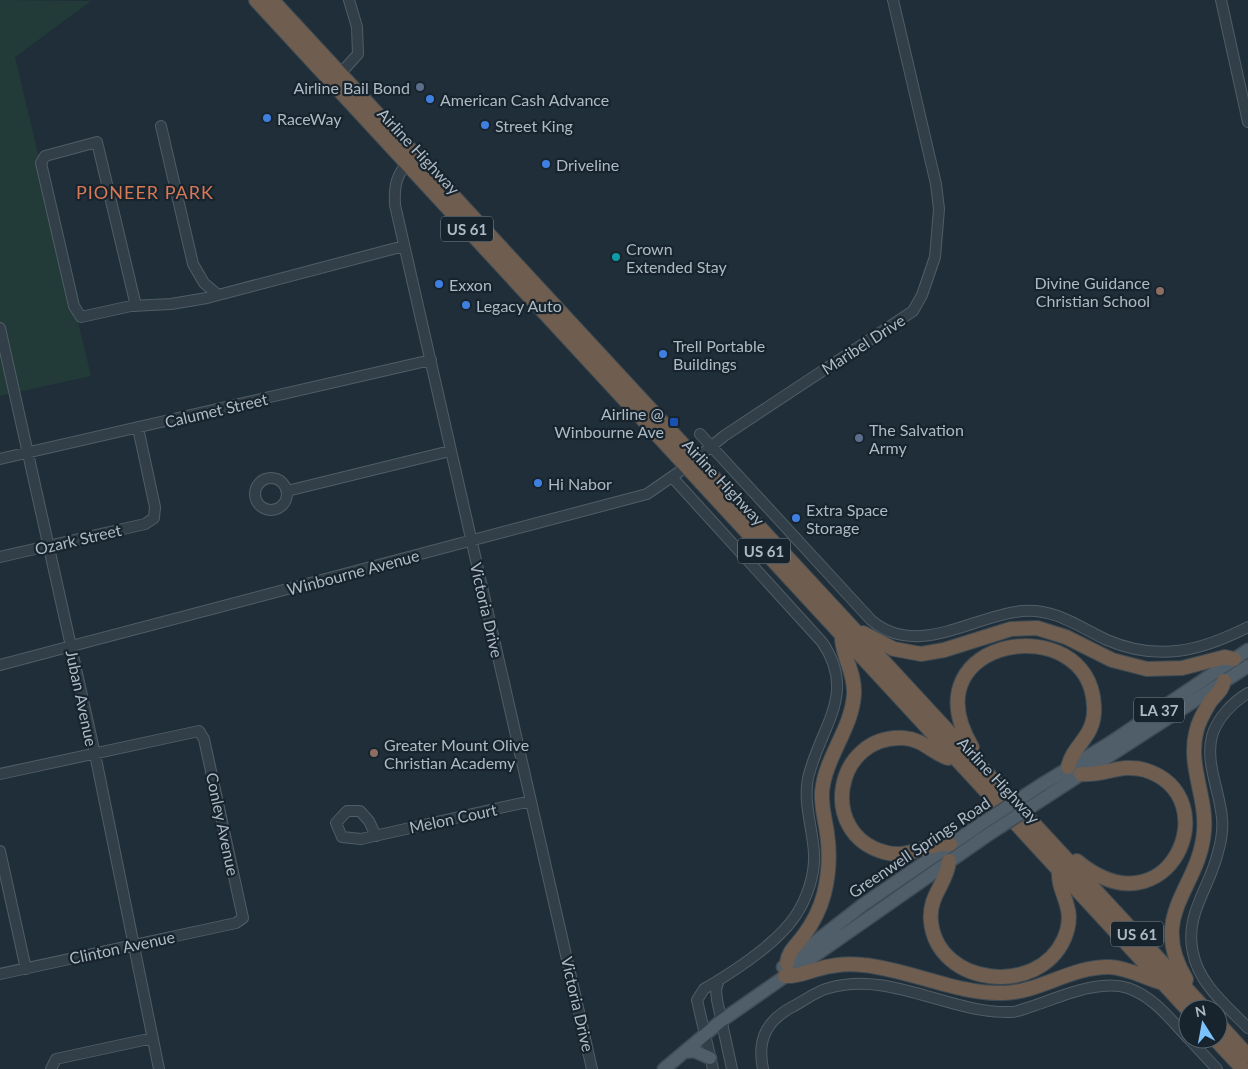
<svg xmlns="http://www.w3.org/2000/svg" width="1248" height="1069" font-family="Lato,sans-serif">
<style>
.green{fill:#223b39}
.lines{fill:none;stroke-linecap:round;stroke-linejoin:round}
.minor-casing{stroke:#505d66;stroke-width:12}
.major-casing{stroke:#3f4b55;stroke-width:15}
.highway-casing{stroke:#3d4a53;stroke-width:16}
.minor{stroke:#333f48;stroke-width:10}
.major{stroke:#505e69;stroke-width:12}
.highway{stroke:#6f5d4f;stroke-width:14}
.major-bridge-casing{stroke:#3f4b55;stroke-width:15;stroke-linecap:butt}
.major-bridge{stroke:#505e69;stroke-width:12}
.service-dot{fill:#5c6f8a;stroke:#18242d;stroke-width:2}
.shop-dot{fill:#3f7fe0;stroke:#18242d;stroke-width:2}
.culture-dot{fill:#0f9aa8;stroke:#18242d;stroke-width:2}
.education-dot{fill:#8d6e63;stroke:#18242d;stroke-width:2}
.transit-dot{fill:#1a4fb4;stroke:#18242d;stroke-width:2}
.labels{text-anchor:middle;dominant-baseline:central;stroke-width:4.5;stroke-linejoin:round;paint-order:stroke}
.shield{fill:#18242d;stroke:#808d97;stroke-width:1}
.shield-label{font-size:15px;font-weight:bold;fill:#adbac5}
.poi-label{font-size:16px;fill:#adbac5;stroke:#18242d;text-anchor:start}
.street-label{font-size:16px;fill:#adbac5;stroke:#18242d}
.neighbourhood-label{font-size:18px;letter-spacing:1px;fill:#d77956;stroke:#18242d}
</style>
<rect width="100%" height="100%" fill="#1f2e38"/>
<path class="green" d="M0 0 91 1 15 57 91 376 0 396Z"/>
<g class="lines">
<g class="minor-casing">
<path id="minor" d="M1221 0 1248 122
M340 74 358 54 357 27 349 0
M161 126 193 264 204 283 218 295
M411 160C396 173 394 186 395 205L592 1069
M136 306 97 142 45 156 41 163 74 306 81 317 131 306 171 304 207 298 404 246
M0 328 95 754 159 1069
M700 434 871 620C917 659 972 616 1022 611 1055 608 1079 627 1107 640 1158 662 1201 651 1248 627
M0 459 431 360
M672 477 822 642C858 694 820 727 808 778 803 804 813 829 814 854 815 875 807 898 796 915 777 944 733 972 704 989L697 1000 713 1069
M255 494a16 16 0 1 1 32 0a16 16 0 1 1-32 0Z
M287 491 450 451
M0 557 145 524 154 518 155 507 138 428
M0 665 647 494 686 467 724 436 913 311 922 295 935 257 939 209 936 184 893 0
M1248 693C1233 702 1217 718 1212 736 1205 763 1220 792 1222 818 1223 828 1221 842 1218 852 1210 888 1184 914 1193 953 1199 984 1227 1006 1248 1028
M0 774 199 731 204 739 243 918 236 923 0 974
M376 836 369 821 360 811H347L336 823 342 837 361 839 531 801
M0 851 26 969
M719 980 716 989 717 1000 732 1069
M1189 1039 1217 1069
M51 1069 56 1059 153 1038
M763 1069C757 1040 766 1021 792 1007 804 1001 816 991 829 988 889 970 950 1014 1011 1012 1018 1012 1026 1008 1033 1006 1060 997 1099 979 1128 988 1154 997 1170 1019 1188 1038"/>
</g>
<g class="major-casing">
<path id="major" d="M1041 785 1110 743 1248 650
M1046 797 1248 666
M783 967 864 904 981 824
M684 1052 694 1051 710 1058
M664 1069 721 1021 986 836"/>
</g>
<g class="highway-casing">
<path id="highway" d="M256 0 1188 1010
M272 0 1205 1009
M863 633 894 649 921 654 944 650 1011 629 1037 628 1066 637 1112 660 1147 669 1182 668 1225 657 1234 659
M971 751 972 747C906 636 1090 608 1094 706 1096 737 1073 744 1068 767
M948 758C933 753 922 739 904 738 835 734 817 833 884 852 908 860 928 842 950 844
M949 861C947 884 928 895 931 922 938 986 1038 997 1064 939 1078 907 1057 895 1059 870
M1077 861C1168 937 1230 797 1145 770 1122 763 1103 776 1081 774
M787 963C788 951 797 945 804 935 813 923 820 909 824 894 829 874 830 853 827 833 825 819 821 806 822 792 825 757 852 729 854 694 855 672 843 658 842 639
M785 976C797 977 806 972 818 969 832 965 848 963 863 965 908 969 959 995 1004 993 1040 992 1072 966 1110 967 1128 968 1143 977 1160 982
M1185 983 1186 979C1147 914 1200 888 1204 831 1207 798 1188 766 1196 733 1198 722 1204 712 1210 702 1216 694 1222 691 1224 681
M1218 1023 1248 1056
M1215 1039 1243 1069"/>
</g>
<use href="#minor" class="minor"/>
<use href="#major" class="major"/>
<use href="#highway" class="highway"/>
<g class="major-bridge-casing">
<path id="major-bridge" d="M981 824 1041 785
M986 836 1046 797"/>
</g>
<use href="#major-bridge" class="major-bridge"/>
</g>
<g class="service-dot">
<circle cx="420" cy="87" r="5"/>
<circle cx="859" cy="438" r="5"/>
</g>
<g class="shop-dot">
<circle cx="430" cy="99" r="5"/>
<circle cx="267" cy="118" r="5"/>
<circle cx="485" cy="125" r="5"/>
<circle cx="546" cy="164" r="5"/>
<circle cx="439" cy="284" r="5"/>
<circle cx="466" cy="305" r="5"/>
<circle cx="663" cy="354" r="5"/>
<circle cx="538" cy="483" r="5"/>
<circle cx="796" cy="518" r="5"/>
</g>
<circle class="culture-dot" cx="616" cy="257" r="5"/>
<g class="education-dot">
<circle cx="1160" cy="291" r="5"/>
<circle cx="374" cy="753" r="5"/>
</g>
<rect class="transit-dot" x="669" y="417" width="10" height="10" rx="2.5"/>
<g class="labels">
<g class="shield">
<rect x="441" y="216.5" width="52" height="25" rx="4"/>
<rect x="738" y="538.5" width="52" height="25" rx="4"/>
<rect x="1134" y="697.5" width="50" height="25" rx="4"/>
<rect x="1111" y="921.5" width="52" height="25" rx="4"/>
</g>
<g class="shield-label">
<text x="467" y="229">US 61</text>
<text x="764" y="551">US 61</text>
<text x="1159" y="710">LA 37</text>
<text x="1137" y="934">US 61</text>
</g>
<g class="poi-label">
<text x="410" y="87" text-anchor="end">Airline Bail Bond</text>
<text x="440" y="99">American Cash Advance</text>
<text x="277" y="118">RaceWay</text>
<text x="495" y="125">Street King</text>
<text x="556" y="164">Driveline</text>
<text x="626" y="248">Crown<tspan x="626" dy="18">Extended Stay</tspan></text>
<text x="1150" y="282" text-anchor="end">Divine Guidance<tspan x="1150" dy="18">Christian School</tspan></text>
<text x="449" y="284">Exxon</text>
<text x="476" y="305">Legacy Auto</text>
<text x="673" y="345">Trell Portable<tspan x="673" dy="18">Buildings</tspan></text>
<text x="664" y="413" text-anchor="end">Airline @<tspan x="664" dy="18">Winbourne Ave</tspan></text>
<text x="869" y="429">The Salvation<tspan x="869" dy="18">Army</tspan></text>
<text x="548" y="483">Hi Nabor</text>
<text x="806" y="509">Extra Space<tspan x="806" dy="18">Storage</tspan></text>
<text x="384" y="744">Greater Mount Olive<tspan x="384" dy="18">Christian Academy</tspan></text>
</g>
<g class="street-label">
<text transform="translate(419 151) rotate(47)">Airline Highway</text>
<text transform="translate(863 344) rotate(-33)">Maribel Drive</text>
<text transform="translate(216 410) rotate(-13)">Calumet Street</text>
<text transform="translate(724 482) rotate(47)">Airline Highway</text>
<text transform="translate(78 539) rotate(-13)">Ozark Street</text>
<text transform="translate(353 572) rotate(-15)">Winbourne Avenue</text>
<text transform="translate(487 610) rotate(77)">Victoria Drive</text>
<text transform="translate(82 698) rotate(78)">Juban Avenue</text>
<text transform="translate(999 780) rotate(47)">Airline Highway</text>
<text transform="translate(453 818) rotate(-12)">Melon Court</text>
<text transform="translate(223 824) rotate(78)">Conley Avenue</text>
<text transform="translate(919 847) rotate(-34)">Greenwell Springs Road</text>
<text transform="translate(122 947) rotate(-12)">Clinton Avenue</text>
<text transform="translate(578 1004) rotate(77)">Victoria Drive</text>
</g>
<g class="neighbourhood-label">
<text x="145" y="192">PIONEER PARK</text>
</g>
</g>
<g transform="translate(1203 1024) rotate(349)"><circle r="24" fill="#18242d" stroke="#54606a"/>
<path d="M0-4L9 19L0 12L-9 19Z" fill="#7bc1fc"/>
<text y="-8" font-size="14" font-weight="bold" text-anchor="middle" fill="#adbac5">N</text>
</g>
</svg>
